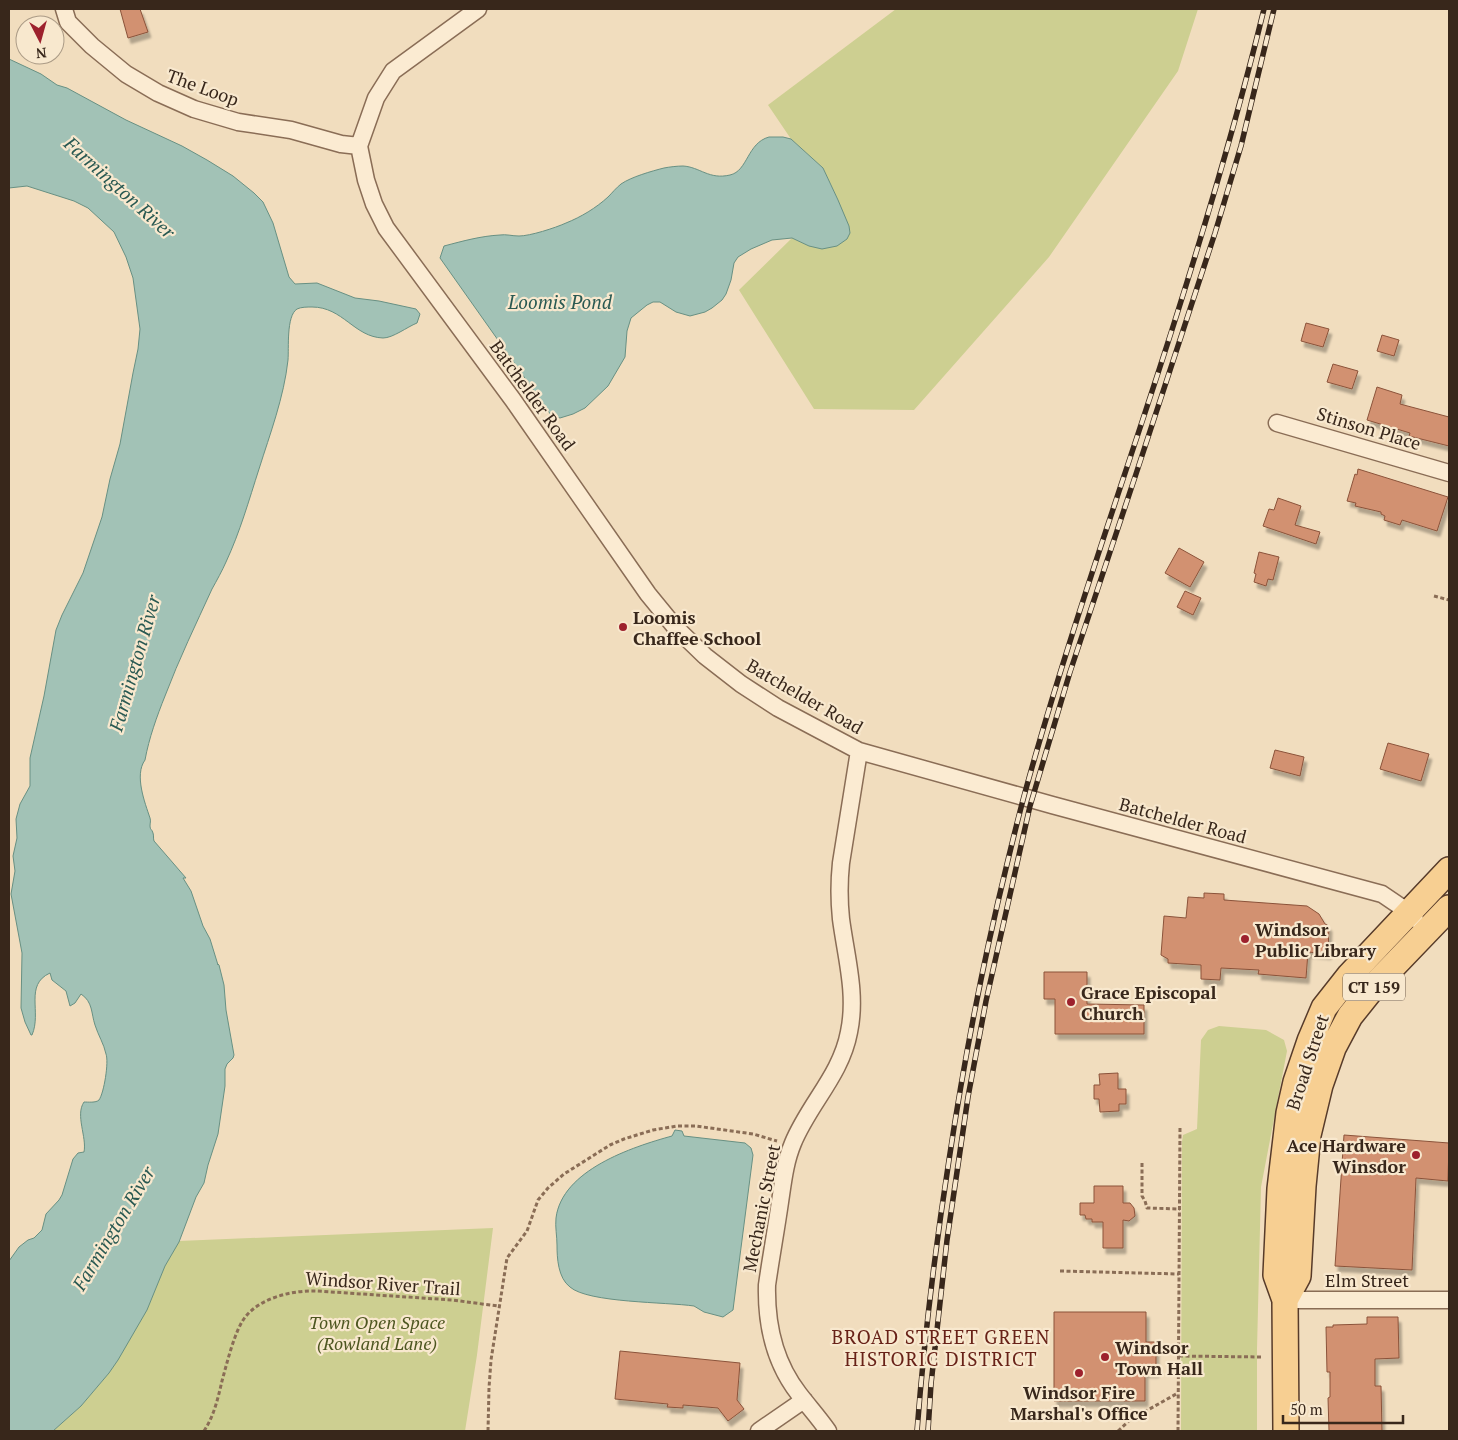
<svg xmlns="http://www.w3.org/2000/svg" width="1458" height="1440" font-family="'PT Serif',serif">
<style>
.green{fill:#cdcf91}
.water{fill:#a2c2b6;stroke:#689083}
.building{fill:#d29171;stroke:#8b533a;filter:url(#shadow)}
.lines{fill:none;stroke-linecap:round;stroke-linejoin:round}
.street-casing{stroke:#8a6d56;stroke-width:19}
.primary-casing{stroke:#573b2a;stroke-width:28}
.path{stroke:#8a6d56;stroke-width:3;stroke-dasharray:4 2.5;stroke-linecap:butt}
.street{stroke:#fbebd2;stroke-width:16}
.primary{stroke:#f7cf92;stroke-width:25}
.rail-casing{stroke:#38271b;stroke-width:5.5}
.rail{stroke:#f8e8ce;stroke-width:4;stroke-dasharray:11;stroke-linecap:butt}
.poi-dot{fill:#9d212d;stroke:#f8e8ce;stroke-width:2}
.labels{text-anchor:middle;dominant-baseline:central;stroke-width:4.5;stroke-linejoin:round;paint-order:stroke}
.shield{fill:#f8e8ce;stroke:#726151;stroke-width:1}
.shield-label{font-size:16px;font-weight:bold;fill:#38271b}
.street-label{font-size:18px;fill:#38271b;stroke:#f8e8ce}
.poi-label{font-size:18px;font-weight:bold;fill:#38271b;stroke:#f8e8ce;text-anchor:start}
.park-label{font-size:18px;font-style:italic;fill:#4d5620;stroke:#f8e8ce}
.water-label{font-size:19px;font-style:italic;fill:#295952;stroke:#f8e8ce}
.neighbourhood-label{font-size:19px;letter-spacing:1px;fill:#682218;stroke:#f8e8ce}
</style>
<defs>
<filter id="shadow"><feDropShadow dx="3" dy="5.5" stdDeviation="1" flood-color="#0004"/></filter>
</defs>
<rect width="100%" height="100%" fill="#f1ddbe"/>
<path class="green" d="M896 9H1198L1178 71 1049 257 914 410 814 409 739 290 792 238 809 246 840 207 838 200 823 168 791 139 768 105Z
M1219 1026 1266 1030 1284 1040 1287 1051 1261 1187 1257 1349V1431H1181L1182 1142 1183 1135 1197 1129 1201 1040 1208 1030Z
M493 1228 477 1355 465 1431H53L81 1406 109 1373 165 1266 179 1241Z"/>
<path class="water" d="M9 59 41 74 57 85 67 88 126 120 182 146 207 160 233 176 254 193 263 202 273 223 289 277 295 284 317 283 355 298 379 301 416 309 420 314 417 323C407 327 393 338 383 338 354 337 343 307 312 307 307 307 301 307 297 309 286 316 289 349 288 360 284 397 270 434 259 469 249 500 240 532 226 562 222 571 217 580 212 589 196 624 179 659 165 696 157 716 149 738 145 760 134 775 145 803 150 818 151 821 150 823 150 826 150 830 152 829 153 833 154 836 153 838 154 841L186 878H183L191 891 203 926 210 939 218 965V964L219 965 224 985 226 1010 234 1055 233 1058 227 1064 225 1069V1086L218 1134 208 1165 204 1183 196 1197 179 1242 165 1266 147 1310 118 1360 109 1373 81 1406 53 1431H9V1261L19 1247 28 1240 34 1238 42 1230 46 1214 59 1200 62 1195 73 1159 78 1153 84 1152C87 1137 75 1115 84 1102 88 1102 96 1103 99 1100 104 1093 109 1062 106 1054 104 1044 98 1035 95 1025 91 1013 93 1002 81 994L75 1003 70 1006 66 991 52 980 50 973C24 985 42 1012 32 1035H31L25 1022 21 1008 22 953 11 894 15 871 13 856 17 838 16 819 20 804 30 786V758L44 696 56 630 62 615 83 573 102 517 110 479 120 444 133 373 138 349 140 329 133 278 126 257 114 232 88 208 74 201 27 186 9 188Z
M769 137H783L791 139 823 168 838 200 849 226 850 233 847 239 837 246 822 249 809 246 792 238 772 240 751 249 738 257 734 263 731 280 726 294 722 300 712 308 705 312 690 316 676 312 660 302H653L647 305 631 318 627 331 625 357 608 386 585 408 573 414 560 418 551 415 440 258 444 246C463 241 481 236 500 235 506 234 512 236 519 236 530 236 555 228 566 223 581 217 596 208 608 197 612 193 616 188 621 184 631 177 652 171 664 168 669 167 677 166 683 166 700 167 709 180 730 175 748 171 747 143 769 137Z
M675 1130 682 1131 684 1136 745 1143 751 1148 753 1155 734 1302 733 1310 723 1317 704 1312 694 1306C667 1302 588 1303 570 1287 558 1278 557 1258 557 1245 557 1236 555 1227 556 1218 562 1170 632 1147 672 1136Z"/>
<path class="building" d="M120 9H140L148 32 128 38Z
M1306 323 1329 329 1323 347 1301 341Z
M1382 335 1399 340 1394 356 1377 351Z
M1333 364 1358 371 1352 389 1327 382Z
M1377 387 1402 395 1400 404 1449 417V446L1409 436 1410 433 1367 420Z
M1358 469 1448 497 1437 531 1402 520 1400 525 1384 520 1385 516 1381 514V512L1355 506 1356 503 1347 501 1355 474 1357 475Z
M1278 498 1301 506 1295 525 1320 532 1316 544 1263 526 1269 509 1274 510Z
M1179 548 1204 562 1190 587 1165 573Z
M1259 552 1279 557 1273 580 1268 579 1266 586 1254 582 1256 574 1254 573Z
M1185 591 1201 598 1193 615 1177 607Z
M1388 743 1429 754 1421 781 1380 769Z
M1275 750 1304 757 1300 776 1270 768Z
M1204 893 1224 894V900L1307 906 1319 914 1325 924 1329 926 1328 954 1308 952 1306 978 1258 974 1259 970 1221 968 1220 980 1201 979V965L1168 963V959L1161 955 1164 916 1186 918 1188 897 1204 898Z
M1044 972H1087V1004L1144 1005V1034H1055V999H1044Z
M1118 1073V1089H1126V1104H1119V1111L1100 1112 1099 1099H1094V1085H1100L1099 1074Z
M1344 1135 1449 1143 1448 1181 1416 1178 1412 1270 1335 1266Z
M1094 1186H1123V1203H1130L1134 1208 1135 1216 1129 1221 1123 1220V1248H1103V1222H1092V1219H1086L1085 1215H1080V1203H1094Z
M1054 1312H1146V1342H1156V1372H1145V1401H1054Z
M1367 1317H1398L1399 1358 1375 1359V1386H1381L1382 1431H1329L1328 1398 1330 1397V1372H1327L1326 1327H1333V1325L1367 1324Z
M620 1351 740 1363 737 1400 744 1409 728 1421 718 1408 683 1405V1408L667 1407 668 1404 615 1399Z"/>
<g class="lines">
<g class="street-casing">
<path id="street" d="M64 9 68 22 92 46 126 74 158 93 194 109 238 122 291 130 341 144 359 146
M478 9 393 71 376 98 359 146 366 180 374 204 386 228 513 400 648 594 675 627 705 656 741 684 778 708 859 751 1052 805 1382 894 1410 913 1415 919
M1277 423 1449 473
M1285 1300H1449
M759 1431 804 1400
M828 1431C819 1418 809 1407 799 1394 774 1362 766 1325 767 1285 771 1257 776 1230 780 1202 783 1182 785 1162 793 1143 809 1104 841 1075 849 1032 857 994 846 957 841 919 839 900 839 882 841 863L859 751"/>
</g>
<g class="primary-casing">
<path id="primary" d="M1285 1300 1298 1276 1303 1186 1308 1135 1320 1085 1333 1048 1350 1016 1374 986 1449 908
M1286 1431 1285 1300 1276 1275 1280 1189 1289 1113 1296 1082 1310 1041 1324 1008 1350 975 1449 870"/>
</g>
<path class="path" d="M1434 596 1449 600
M1142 1163V1196L1145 1201 1147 1208 1180 1209
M1060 1271 1179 1274
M1179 1356 1262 1357
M204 1431C214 1416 218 1398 222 1381 227 1363 235 1329 246 1316 262 1297 294 1290 317 1291L452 1300 498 1306
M488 1431 489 1388 491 1360 507 1258 527 1231 538 1200 548 1188 564 1174 610 1145 624 1139 653 1130 677 1126H696L753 1134 777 1141
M1118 1431 1130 1420 1178 1393
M1178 1431 1180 1127"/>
<use href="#street" class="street"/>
<use href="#primary" class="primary"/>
<g class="rail-casing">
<path id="rail" d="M917 1431C924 1340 935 1250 949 1160 964 1060 983 962 1007 864 1014 835 1021 806 1029 778 1073 621 1128 469 1177 314 1209 213 1239 112 1264 9
M928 1431 931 1384 947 1240 968 1097 986 1001 1030 806 1070 672 1135 477 1215 233 1241 146 1274 9"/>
</g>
<use href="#rail" class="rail"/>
</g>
<g class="poi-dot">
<circle cx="623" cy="627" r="5"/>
<circle cx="1245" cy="939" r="5"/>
<circle cx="1071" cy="1002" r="5"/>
<circle cx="1416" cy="1155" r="5"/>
<circle cx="1105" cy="1357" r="5"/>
<circle cx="1079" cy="1373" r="5"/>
</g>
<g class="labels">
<rect class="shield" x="1343" y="973.5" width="62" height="27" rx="4"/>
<g class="shield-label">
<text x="1374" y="987">CT 159</text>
</g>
<g class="street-label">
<text transform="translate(203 87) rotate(20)">The Loop</text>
<text transform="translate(533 395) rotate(54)">Batchelder Road</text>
<text transform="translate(1369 428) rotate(17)">Stinson Place</text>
<text transform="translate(805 696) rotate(30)">Batchelder Road</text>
<text transform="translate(1183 820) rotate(15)">Batchelder Road</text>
<text transform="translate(1307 1062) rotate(-72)">Broad Street</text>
<text transform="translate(761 1208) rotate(-79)">Mechanic Street</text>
<text x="1367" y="1280">Elm Street</text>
<text transform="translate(383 1283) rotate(4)">Windsor River Trail</text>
</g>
<g class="poi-label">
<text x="633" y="617">Loomis<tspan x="633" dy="21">Chaffee School</tspan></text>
<text x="1255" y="929">Windsor<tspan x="1255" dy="21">Public Library</tspan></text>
<text x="1081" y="992">Grace Episcopal<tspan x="1081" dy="21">Church</tspan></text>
<text x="1406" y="1145" text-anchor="end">Ace Hardware<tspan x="1406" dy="21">Winsdor</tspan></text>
<text x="1115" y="1347">Windsor<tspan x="1115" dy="21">Town Hall</tspan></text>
<text x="1079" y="1392" text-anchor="middle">Windsor Fire<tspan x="1079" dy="21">Marshal's Office</tspan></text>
</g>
<g class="park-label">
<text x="377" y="1322">Town Open Space<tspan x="377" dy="21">(Rowland Lane)</tspan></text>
</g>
<g class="water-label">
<text transform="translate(120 187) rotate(42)">Farmington River</text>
<text x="560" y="301">Loomis Pond</text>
<text transform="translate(134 663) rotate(-74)">Farmington River</text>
<text transform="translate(113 1228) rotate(-59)">Farmington River</text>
</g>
<g class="neighbourhood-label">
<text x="941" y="1336">BROAD STREET GREEN<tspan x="941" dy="22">HISTORIC DISTRICT</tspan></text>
</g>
</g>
<rect width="1458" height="1440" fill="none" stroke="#38271b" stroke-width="20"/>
<g transform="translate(40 40) rotate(174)"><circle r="24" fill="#f8e8ce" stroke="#ab9b86"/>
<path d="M0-4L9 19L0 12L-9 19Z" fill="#9d212d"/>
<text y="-8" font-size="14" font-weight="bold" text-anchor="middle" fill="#38271b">N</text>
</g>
<path d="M1283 1415v8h120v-8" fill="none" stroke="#38271b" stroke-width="2.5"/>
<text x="1290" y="1415" font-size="15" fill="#38271b" stroke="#f8e8ce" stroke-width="4" paint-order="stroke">50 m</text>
</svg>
